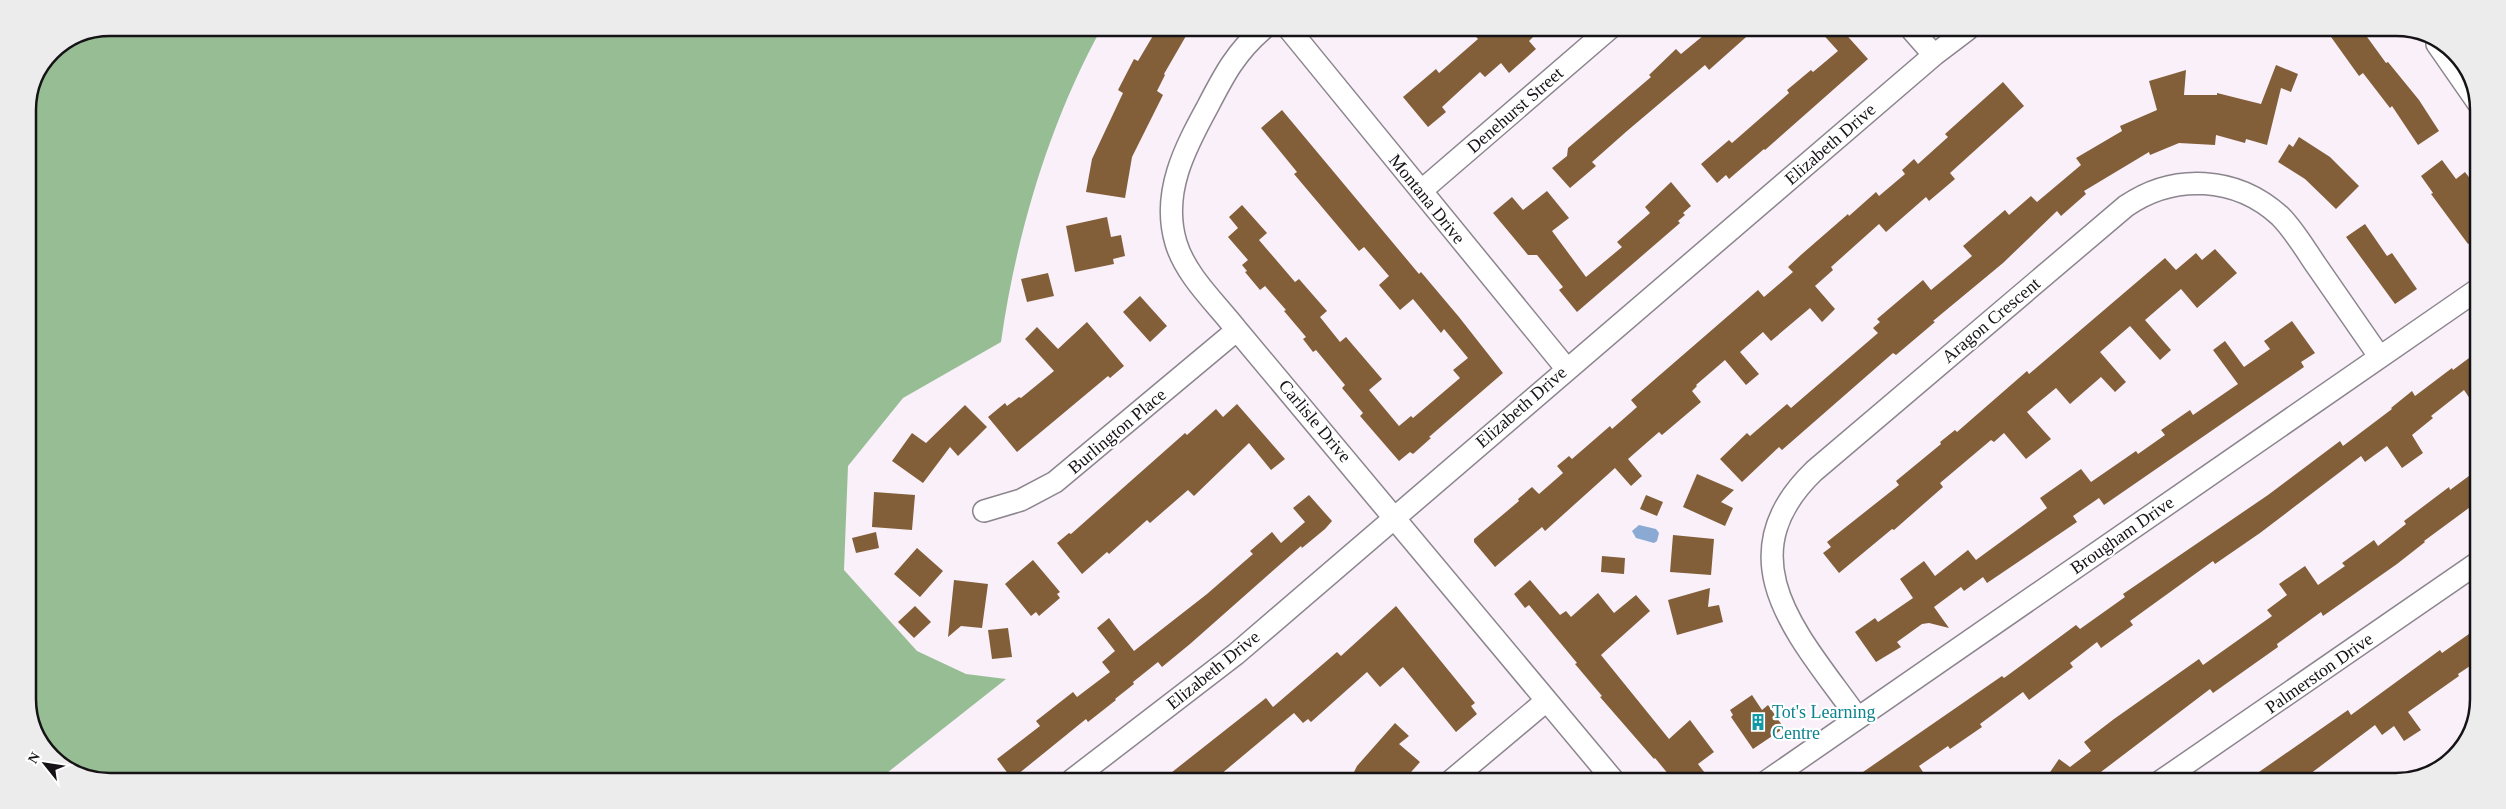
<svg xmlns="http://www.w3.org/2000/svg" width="2506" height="809" font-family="Georgia,serif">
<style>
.forest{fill:#97bd94}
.water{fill:#8aaad4}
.building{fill:#825f39}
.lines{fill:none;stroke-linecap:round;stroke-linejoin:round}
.minor-casing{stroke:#8c858e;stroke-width:24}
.minor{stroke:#fff;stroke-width:21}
.labels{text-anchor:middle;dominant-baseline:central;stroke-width:4.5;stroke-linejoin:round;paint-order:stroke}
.street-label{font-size:18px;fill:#161316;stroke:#fff}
.culture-label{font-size:18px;fill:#0d838f;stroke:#fff;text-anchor:start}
.rim{fill:none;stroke:#161316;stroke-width:2.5}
</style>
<rect width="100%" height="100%" fill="#f9f0fa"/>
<path class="forest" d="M110 28 1101 29C1049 124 1016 235 1001 342L903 398 848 466 844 570 917 651 966 674 1006 679 878 780 88 779 48 753 28 705V110L34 78 52 51Z"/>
<path class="water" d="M1639 525 1656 529 1659 533 1657 541 1654 543 1636 538 1632 531Z"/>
<path class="building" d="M1157 29H1190L1164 74 1165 75 1157 91 1163 95 1132 157 1125 198 1086 192 1092 159 1123 93 1118 90 1134 59 1138 61Z
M1469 29H1541L1529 41 1536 49 1509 73 1501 63 1485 77 1480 72 1442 107 1446 112 1428 127 1403 97 1436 69 1439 73 1478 39Z
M1710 30H1754L1709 70 1705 65 1627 131 1592 162 1596 166 1570 188 1552 168 1567 156 1568 148 1651 77 1649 75 1676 49 1681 54Z
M1819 30H1842L1868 59 1765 150 1764 149 1729 179 1726 175 1717 183 1701 164 1729 140 1732 143 1789 93 1787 90 1811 70 1813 72 1838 51Z
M2326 30H2362L2386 63 2388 62 2419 100 2439 131 2418 145 2392 106 2390 108 2363 73 2359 76Z
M2276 65 2298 74 2291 92 2281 88 2267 145 2246 139 2245 143 2216 135 2215 145 2179 143 2150 155 2149 152 2084 191 2086 194 2061 216 2057 211 2003 263 1933 321 1935 322 1896 355 1893 353 1782 450 1779 447 1742 482 1720 459 1747 433 1750 436 1787 404 1791 408 1835 370 1878 333 1873 328 1880 322 1877 319 1923 280 1931 290 1972 256 1963 246 2005 210 2009 215 2031 196 2037 202 2081 165 2076 158 2122 131 2120 126 2157 110 2149 81 2186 70 2184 95H2217V93L2261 104Z
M2003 82 2024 106 1950 173 1955 179 1929 201 1926 197 1886 232 1879 224 1831 267 1833 270 1815 286 1835 309 1822 322 1810 308 1771 341 1763 332 1740 352 1759 374 1746 385 1725 360 1696 385 1697 386 1692 391 1701 402 1662 435 1659 432 1628 459 1642 476 1631 486 1615 468 1545 531 1542 527 1495 567 1474 542V539L1519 501 1518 499 1532 487 1539 494 1563 473 1557 466 1569 456 1572 459 1610 426 1612 429 1637 407 1631 400 1758 290 1764 297 1793 272 1788 267 1802 254 1848 214 1849 216 1876 192 1879 196 1905 174 1902 170 1914 159 1918 164 1948 137 1945 134Z
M1282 110 1419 274 1421 272 1459 317 1503 373 1429 437 1431 438 1413 454 1410 452 1399 461 1360 416 1363 413 1342 388 1345 385 1316 350 1313 352 1303 339 1306 337 1284 311 1286 310 1265 286 1260 290 1245 272 1247 271 1242 265 1248 260 1228 237 1238 228 1229 217 1242 205 1267 233 1259 240 1295 282 1299 279 1327 311 1320 317 1340 342 1346 337 1382 379 1369 390 1399 426 1411 416 1413 418 1460 378 1453 370 1468 358 1444 329 1441 333 1413 299 1400 310 1379 285 1389 276 1364 247 1359 251 1294 174 1297 172 1261 128Z
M2299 137 2330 157 2359 186 2336 209 2305 179 2278 162 2289 144 2293 147Z
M2442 160 2456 179 2465 172 2478 189V237L2468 244 2431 194 2433 193 2421 176Z
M1671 182 1691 206 1683 213 1685 215 1678 221 1680 223 1577 312 1559 290 1563 287 1537 255H1528L1493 213 1512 197 1523 210 1547 191 1569 218 1552 231 1586 277 1622 247 1617 242 1650 213 1645 207Z
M1107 217 1111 237 1121 235 1125 256 1113 259 1114 264 1075 272 1066 226Z
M2365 224 2387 256 2392 253 2417 289 2395 304 2346 237Z
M2215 249 2237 273 2197 308 2181 289 2145 320 2171 350 2160 360 2130 326 2100 352 2126 382 2115 392 2101 377 2070 404 2056 388 2027 412 2051 439 2026 459 2004 433 1994 442 1991 440 1940 483 1943 487 1894 530 1892 529 1839 573 1823 553 1831 547 1827 542 1899 485 1896 481 1941 444 1940 442 1955 430 1957 432 2027 371 2029 374 2165 258 2176 270 2196 253 2202 260Z
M1048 273 1054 296 1027 302 1021 279Z
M1140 296 1167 326 1150 342 1123 312Z
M2292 321 2315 353 2301 362 2304 367 2104 505 2099 498 2073 516 2077 522 1987 583 1983 577 1964 591 1961 587 1934 607 1949 628 1929 623 1922 624 1897 642 1901 647 1876 662 1855 632 1875 618 1878 622 1913 598 1900 579 1924 561 1935 576 1968 550 1976 560 2047 508 2040 498 2081 469 2091 482 2136 451 2138 454 2165 435 2161 430 2190 410 2193 415 2238 384 2213 350 2225 341 2244 367 2270 349 2264 341Z
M1087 322 1124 366 1110 378 1108 376 1017 452 988 417 1005 403 1007 406 1019 397 1021 398 1054 371 1025 339 1037 327 1058 349Z
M2477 352V409L2464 390 2431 416 2433 418 2412 435 2423 453 2402 468 2387 446 2365 462 2361 456 2260 533 2215 564 2213 561 2130 621 2133 625 2101 648 2097 642 2070 663 2073 667 2029 700 2023 692 1980 724 1982 727 1950 749 1948 746 1919 766 1929 781H1850L2002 676 2004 678 2076 625 2080 629 2125 597 2123 594 2268 495 2340 441 2343 446 2392 409 2391 408 2412 391 2415 396 2452 368 2453 370Z
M1237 404 1285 459 1271 470 1249 443 1194 496 1188 490 1150 523 1147 520 1109 554 1107 552 1082 574 1057 543 1069 533 1071 534 1185 433 1187 435 1216 409 1223 417Z
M965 405 987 427 958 456 950 447 923 483 892 461 912 433 926 443Z
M2477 470V502L2424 541 2425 542 2397 564 2323 616 2321 612 2277 644 2278 647 2213 693 2210 689 2093 778 2092 781H2044L2059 759 2070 767 2091 751 2084 742 2114 719 2199 659 2203 665 2272 616 2267 610 2287 595 2279 584 2305 566 2318 585 2345 566 2342 563 2374 540 2378 546 2406 524 2404 521 2449 487 2450 490Z
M1697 474 1734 490 1721 502 1733 508 1725 526 1683 507Z
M874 492 915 495 912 530 872 527Z
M1309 495 1332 521 1325 529 1302 548 1301 546 1190 644 1162 667 1158 662 1133 682 1134 684 1115 699 1116 700 1088 722 1086 719 1012 779 997 759 1040 726 1036 721 1073 692 1077 697 1110 672 1102 662 1115 651 1097 628 1109 618 1134 651 1207 594 1253 554 1250 551 1272 532 1281 543 1305 522 1293 508Z
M1646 495 1663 502 1657 516 1640 509Z
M876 532 879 548 856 553 852 538Z
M1673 535 1714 539 1711 575 1670 572Z
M917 548 943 571 920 597 894 574Z
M1602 556 1625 558 1624 574 1601 572Z
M1033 560 1060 592 1057 594 1060 598 1039 616 1036 612 1031 616 1005 584Z
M954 580 988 584 982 628 961 626 948 637Z
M1530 580 1560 615 1566 611 1571 617 1598 593 1614 613 1636 595 1650 611 1601 655 1669 739 1690 720 1714 752 1698 764 1711 781H1674L1655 758 1654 759 1600 697 1602 696 1575 664 1577 663 1529 605 1525 608 1514 594Z
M1710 588 1708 607 1719 605 1723 622 1677 635 1668 600Z
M915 606 931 622 914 638 898 622Z
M1396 606 1475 703 1471 706 1477 714 1456 732 1403 667 1380 687 1367 672 1311 722 1308 719 1303 723 1294 713 1214 780H1162L1266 698 1273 707 1337 652 1341 656Z
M1008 628 1012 657 992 659 988 630Z
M2476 629V662L2458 674 2459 676 2408 712 2421 730 2404 741 2394 726 2382 735 2375 725 2310 774 2315 781H2246L2348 710 2351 715 2440 650 2442 653Z
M1752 695 1762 710 1768 705 1784 728 1753 749 1731 717 1733 715 1730 710Z
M1395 723 1409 736 1399 744 1420 762 1404 780H1350L1357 766Z"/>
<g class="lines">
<g class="minor-casing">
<path id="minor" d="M1263 29C1236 52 1224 75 1208 106 1185 148 1161 193 1176 243 1186 276 1216 303 1237 330L1614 781
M1289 29 1566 368
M1912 30 1934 55
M2437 44 2478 103
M1421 191 1609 29
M984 511 1021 500 1055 482 1237 330
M1857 717C1802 639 1722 560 1814 471L2126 206C2174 173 2236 176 2280 216 2294 230 2305 249 2316 265 2337 295 2358 326 2379 356
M1072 780 1236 654 1934 55 1967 30
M1452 780 1546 701
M1767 781 2477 290
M2161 781 2476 564"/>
</g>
<use href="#minor" class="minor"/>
</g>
<defs>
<g id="building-bare" transform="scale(1.35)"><path d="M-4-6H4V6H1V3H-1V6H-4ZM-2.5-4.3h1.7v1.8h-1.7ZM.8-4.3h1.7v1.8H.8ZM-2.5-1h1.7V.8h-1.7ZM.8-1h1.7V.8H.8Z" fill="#0f9aa8" stroke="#fff" stroke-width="2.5" paint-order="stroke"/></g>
</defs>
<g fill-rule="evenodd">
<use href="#building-bare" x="1758" y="722"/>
</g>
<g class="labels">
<g class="street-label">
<text transform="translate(1515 110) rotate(-41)">Denehurst Street</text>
<text transform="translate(1830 144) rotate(-41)">Elizabeth Drive</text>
<text transform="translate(1427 199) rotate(51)">Montana Drive</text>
<text transform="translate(1991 320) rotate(-40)">Aragon Crescent</text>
<text transform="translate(1521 407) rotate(-41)">Elizabeth Drive</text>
<text transform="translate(1315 421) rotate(50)">Carlisle Drive</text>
<text transform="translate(1117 431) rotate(-40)">Burlington Place</text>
<text transform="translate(2122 535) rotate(-35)">Brougham Drive</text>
<text transform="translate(1213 670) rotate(-39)">Elizabeth Drive</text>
<text transform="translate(2319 673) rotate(-35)">Palmerston Drive</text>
</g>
<g class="culture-label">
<text x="1772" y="712">Tot's Learning<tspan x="1772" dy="21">Centre</tspan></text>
</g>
</g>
<path d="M0 0H2506V809H0ZM110 36H2396A74 74 0 0 1 2470 110V699A74 74 0 0 1 2396 773H110A74 74 0 0 1 36 699V110A74 74 0 0 1 110 36Z" fill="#ececec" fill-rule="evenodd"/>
<path class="rim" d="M110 36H2396A74 74 0 0 1 2470 110V699A74 74 0 0 1 2396 773H110A74 74 0 0 1 36 699V110A74 74 0 0 1 110 36Z"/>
<g transform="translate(45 764) rotate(300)" stroke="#ffffff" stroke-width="4" paint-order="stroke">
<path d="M0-4L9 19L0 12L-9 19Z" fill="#161316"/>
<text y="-8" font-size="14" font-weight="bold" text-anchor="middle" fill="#161316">N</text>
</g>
</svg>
